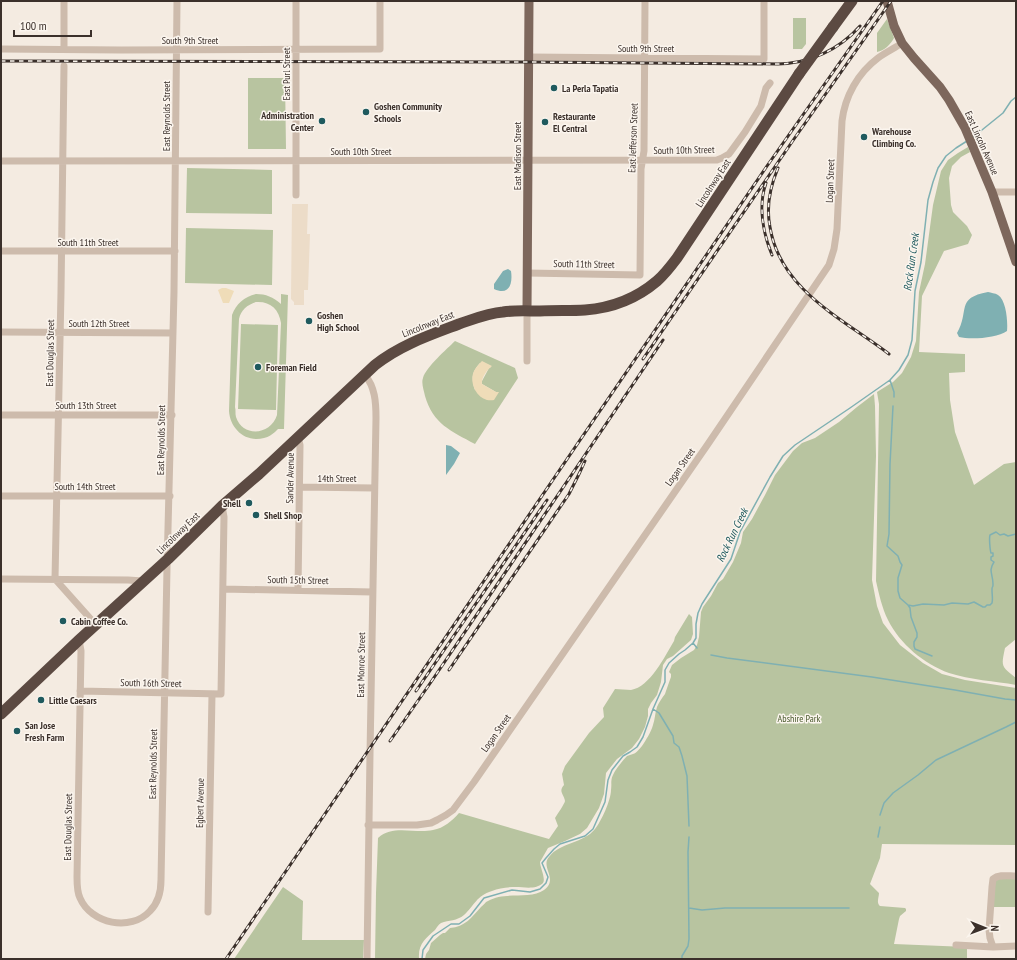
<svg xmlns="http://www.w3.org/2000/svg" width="1017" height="960" font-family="'PT Sans Narrow',sans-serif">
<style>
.green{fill:#b8c4a0;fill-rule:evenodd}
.sand{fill:#efdcb8}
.plaza{fill:#ecdcc8}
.water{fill:#7fb0b2}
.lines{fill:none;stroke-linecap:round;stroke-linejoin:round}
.stream{stroke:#7fb0b2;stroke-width:1.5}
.minor{stroke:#cdbbac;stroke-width:7}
.major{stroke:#7d675c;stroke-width:9}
.highway{stroke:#5c4a42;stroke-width:11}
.rail-casing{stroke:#3b302b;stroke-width:3}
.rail{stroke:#fbf5ee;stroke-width:1.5;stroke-dasharray:4.5;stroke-linecap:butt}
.highway-bridge{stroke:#5c4a42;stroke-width:11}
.poi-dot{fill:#1f5a5e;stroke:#fbf5ee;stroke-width:1.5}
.labels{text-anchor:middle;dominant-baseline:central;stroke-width:3;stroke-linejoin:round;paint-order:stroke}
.street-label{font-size:10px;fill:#3b302b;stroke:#fbf5ee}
.poi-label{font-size:10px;font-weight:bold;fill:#3b302b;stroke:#fbf5ee;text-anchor:start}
.park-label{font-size:10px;fill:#4a5a2e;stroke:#fbf5ee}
.water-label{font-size:11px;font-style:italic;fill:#1f5a5e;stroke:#fbf5ee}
</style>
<rect width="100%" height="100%" fill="#f4ebe1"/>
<path class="green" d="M793 18H806V44L802 49H793Z
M887 19 894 38C891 44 884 51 877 52V33Z
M248 78H285L286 149H248Z
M968 147 970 152 961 157 952 166 949 178 951 205 953 212 967 226 972 235 968 244 944 251 922 296 919 352 965 354V372L949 373 950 400 955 432 974 485 1004 464 1016 462V639L1005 648C1001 667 1001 666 1016 678V685C995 681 970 680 949 673 924 664 900 644 888 620 882 608 879 594 876 581L879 404 877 392 893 382 902 373 911 357 916 341 919 292 925 264 933 205 941 171 948 160 958 153Z
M187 168 272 170V214L186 213Z
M186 228 273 230 272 285 185 283Z
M256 294C266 294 273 297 281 304V294L288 295 284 429C283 429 278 429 278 429 277 430 276 431 275 432 272 434 269 437 264 438 246 443 230 429 229 411L232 315C236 304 244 297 256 294ZM256 302C270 301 279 309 281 323L277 415C271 435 243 438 236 417 235 414 236 410 235 407L239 319C241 310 247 305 256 302Z
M241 324 278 325 276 410 238 409Z
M455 341 515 368 518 378 475 444C451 431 433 424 425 396 424 391 421 383 423 378 426 367 447 349 455 341ZM480 363 491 367 489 368 482 381V384L496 392 475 390C471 378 472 372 480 363Z
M874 394 875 406 876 456 872 580 877 606 883 623 900 645 923 663 942 674 965 680 1016 688V845L882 844 880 858 870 884 879 893C879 897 876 903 880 906L905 908 906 909V911L900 916 899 919 894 944 967 947V959H425L426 954 429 950 431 943 440 935 443 933H445L450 928C465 927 472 917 481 907 484 905 485 902 488 901 505 891 530 900 544 890 559 879 540 867 549 857 560 842 583 844 595 829 601 822 611 800 611 790 612 783 610 780 614 773 616 769 624 759 627 756 629 755 631 755 633 754 637 753 639 749 642 746 646 740 651 732 653 725 655 719 655 713 657 707 659 702 662 698 665 694 667 688 669 682 671 677V674L669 672 672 665 681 658 694 650 697 645 699 637 701 612 703 607 711 596 718 583 723 579 733 562 741 543 743 532 752 519 765 495 775 475 793 451 802 443 815 438 839 422 857 407Z
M689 614 692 617 693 634 691 640 673 656 667 659 663 665 661 682 657 695 651 703 648 709V716L645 727 639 739 632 748 617 759 606 773 604 794 599 808 587 828 580 834 565 841 548 848 540 862C540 867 546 879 543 883 536 890 524 887 516 887 508 887 499 888 492 891 476 896 475 905 464 915 457 921 449 920 441 923 438 925 437 927 435 930 426 938 418 944 419 958L418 959H375L376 893 378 838C393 824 415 834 433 830 444 828 452 821 459 813L549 839 558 826 555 818C557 815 565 803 565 801 564 794 558 792 564 785L562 774 565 766 589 733 604 717 603 708 615 689C620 689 626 690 631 690 650 687 665 656 674 641L675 637Z
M995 879H1016V907H992Z
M283 887 303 901 302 940H364L363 959H234Z"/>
<path class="sand" d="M222 288H226L234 291 229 303H223L218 290Z
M482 361 492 366C487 370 481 378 482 384L496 392H499L494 400C479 403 468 384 474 371 476 367 479 364 482 361Z"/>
<path class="plaza" d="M292 204H308L307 234H310L308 290H304V305H294V302L291 299Z"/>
<path class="water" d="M508 269 511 271C513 284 509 296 494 289V284L503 271Z
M988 292C991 293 995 293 998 295 1006 300 1008 321 1007 331 997 338 971 340 959 337L957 333C970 311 955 298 988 292Z
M446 445 451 446 460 453 454 464 446 475Z"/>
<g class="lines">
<path class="stream" d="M972 138 1003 113 1011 101 1016 97
M890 380 894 392V397
M893 406 890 464 889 534 887 546 898 556 900 562 902 565 898 578V591L900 598 908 605 913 606 923 604 944 605 952 603 968 604 974 602 983 607H985L987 605H990L992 603C993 599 992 595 992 590 992 584 993 590 993 584 993 574 988 571 994 562L991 560V557L993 556V553H991C990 550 989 538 990 535L996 532 1000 535 1004 534 1008 536 1016 534
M908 605 910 608 911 617 917 633V637L914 642V646L915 649 932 656
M693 643 697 648
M711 655 727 658 872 677 955 690 1005 699 1016 700
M653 709 659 713 673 736 674 743 679 747 682 756 687 776 689 826
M880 815 884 803 893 793 918 775 936 760 1006 727 1016 722
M878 837 880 827
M689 908 702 910 725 908H849
M422 959 423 950 433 936 451 924H459L470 916 484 898 512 890 530 892 540 889 546 883 548 877 542 863 546 858 554 849 560 844 585 836 593 829 605 802 608 780 612 770 623 756 630 752 637 747 643 737 653 709 665 682V670L669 663 679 654 685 650 693 643 696 638V624L698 613 702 604 731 559 740 532 770 477 783 456 795 445 850 408 890 380 899 370 908 355 912 340 915 291 921 262 928 200 933 182 938 168 946 156 956 148 967 141
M682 959V956L688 946 689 939 688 852 689 837"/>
<path class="minor" d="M1 49 121 50 380 49V1
M64 49V1
M529 57 764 59V1
M64 66 61 292 55 579 96 625
M1 161 717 160 722 158 729 154 745 132 761 106 766 88 770 83
M992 192H1016
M296 195V1
M1 251H175
M527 273 640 275 641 169 644 151 645 1
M1 332 173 333
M527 361V311
M365 375C375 387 376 402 376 418L370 754 367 959
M1 415H172
M300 487 374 488
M1 496H170
M1 579 128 580 143 581
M223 589 372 592
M298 590 300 445 298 437
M79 640 81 651 77 877C77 884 77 892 80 898 91 924 131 932 150 911 158 903 161 891 161 880L167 568 174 292 177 1
M80 691 221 694 224 517 222 506
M368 825H417L431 823 437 820 446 815 453 810 474 782 708 444 829 265 834 249 837 229 842 121C845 96 858 73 878 58 886 52 895 48 902 43
M1016 876C1008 876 999 874 993 879L992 887 989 930 990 938 993 947 1016 946
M208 912 212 694
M956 945 993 947"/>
<path class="major" d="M887 1 894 26 902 43 914 58 940 87 949 100 965 128 992 192 1016 262
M527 311 529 1"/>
<path class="highway" d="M833 27 852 1
M1 714 79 640 168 559 222 506 259 474 375 365C400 345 430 335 459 324 474 319 488 313 503 312 515 310 528 311 540 311 555 310 570 311 585 310 612 308 637 298 657 281 665 274 671 266 677 258L799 74"/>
<g class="rail-casing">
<path id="rail" d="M1 61 529 62 778 64C810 63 839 50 860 26
M778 168C770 187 766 207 770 227 780 290 843 319 889 354
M766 183C758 206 763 233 772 255
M643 359 794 139 891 1
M449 670 569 494 580 472 585 461
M416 691 547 500
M390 741 431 682 663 340
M226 959 767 166 883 1"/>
</g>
<use href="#rail" class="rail"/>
<path class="highway-bridge" d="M799 74 833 27"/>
</g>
<g class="poi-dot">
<circle cx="554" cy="88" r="4"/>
<circle cx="366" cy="112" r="4"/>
<circle cx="322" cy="121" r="4"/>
<circle cx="545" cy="122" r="4"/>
<circle cx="864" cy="137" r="4"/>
<circle cx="309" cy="321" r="4"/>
<circle cx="258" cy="367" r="4"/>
<circle cx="249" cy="503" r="4"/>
<circle cx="256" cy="515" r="4"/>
<circle cx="63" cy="621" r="4"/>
<circle cx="41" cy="700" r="4"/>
<circle cx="17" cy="731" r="4"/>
</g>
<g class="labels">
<g class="street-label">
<text x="190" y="40">South 9th Street</text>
<text x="646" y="48">South 9th Street</text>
<text transform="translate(286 74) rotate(-90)">East Purl Street</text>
<text transform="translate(166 116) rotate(-90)">East Reynolds Street</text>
<text transform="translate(633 138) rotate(-88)">East Jefferson Street</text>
<text transform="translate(982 143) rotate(66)">East Lincoln Avenue</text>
<text transform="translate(684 150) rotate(-1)">South 10th Street</text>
<text x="361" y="151">South 10th Street</text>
<text transform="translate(517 156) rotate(-90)">East Madison Street</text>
<text transform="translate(830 181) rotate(-88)">Logan Street</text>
<text transform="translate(713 183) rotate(-57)">Lincolnway East</text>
<text x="88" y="242">South 11th Street</text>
<text transform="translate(584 264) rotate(1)">South 11th Street</text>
<text x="99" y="323">South 12th Street</text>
<text transform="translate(428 324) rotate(-22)">Lincolnway East</text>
<text transform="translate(50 353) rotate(-89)">East Douglas Street</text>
<text x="86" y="405">South 13th Street</text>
<text transform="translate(161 440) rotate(-89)">East Reynolds Street</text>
<text transform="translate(680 467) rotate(-55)">Logan Street</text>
<text transform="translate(290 478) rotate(-89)">Sander Avenue</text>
<text x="337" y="478">14th Street</text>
<text x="85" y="486">South 14th Street</text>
<text transform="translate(178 533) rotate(-44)">Lincolnway East</text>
<text transform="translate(298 580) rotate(1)">South 15th Street</text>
<text transform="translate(361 665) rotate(-89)">East Monroe Street</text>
<text transform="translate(151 683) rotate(1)">South 16th Street</text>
<text transform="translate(496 733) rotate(-55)">Logan Street</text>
<text transform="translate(153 764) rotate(-89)">East Reynolds Street</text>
<text transform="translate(200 803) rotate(-89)">Egbert Avenue</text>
<text transform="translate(68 827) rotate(-89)">East Douglas Street</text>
</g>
<g class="poi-label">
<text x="562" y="88">La Perla Tapatia</text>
<text x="374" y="106">Goshen Community<tspan x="374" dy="12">Schools</tspan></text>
<text x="314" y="115" text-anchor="end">Administration<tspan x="314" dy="12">Center</tspan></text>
<text x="553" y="116">Restaurante<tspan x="553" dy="12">El Central</tspan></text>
<text x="872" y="131">Warehouse<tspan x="872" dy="12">Climbing Co.</tspan></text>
<text x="317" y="315">Goshen<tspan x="317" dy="12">High School</tspan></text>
<text x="266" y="367">Foreman Field</text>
<text x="241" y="503" text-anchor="end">Shell</text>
<text x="264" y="515">Shell Shop</text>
<text x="71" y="621">Cabin Coffee Co.</text>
<text x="49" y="700">Little Caesars</text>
<text x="25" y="725">San Jose<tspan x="25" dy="12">Fresh Farm</tspan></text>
</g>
<g class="park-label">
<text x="799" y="718">Abshire Park</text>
</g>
<g class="water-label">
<text transform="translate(911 262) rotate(-82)">Rock Run Creek</text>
<text transform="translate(732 535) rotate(-64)">Rock Run Creek</text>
</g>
</g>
<rect width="1017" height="960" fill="none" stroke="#3b302b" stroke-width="4"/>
<g transform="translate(985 928) rotate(91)" stroke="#fbf5ee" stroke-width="3" paint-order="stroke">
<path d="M0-3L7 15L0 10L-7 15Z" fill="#3b302b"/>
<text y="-6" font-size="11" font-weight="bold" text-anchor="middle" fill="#3b302b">N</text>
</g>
<path d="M14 30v6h77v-6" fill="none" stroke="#3b302b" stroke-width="2"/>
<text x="20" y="30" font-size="12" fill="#3b302b" stroke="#fbf5ee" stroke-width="3" paint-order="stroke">100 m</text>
</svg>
